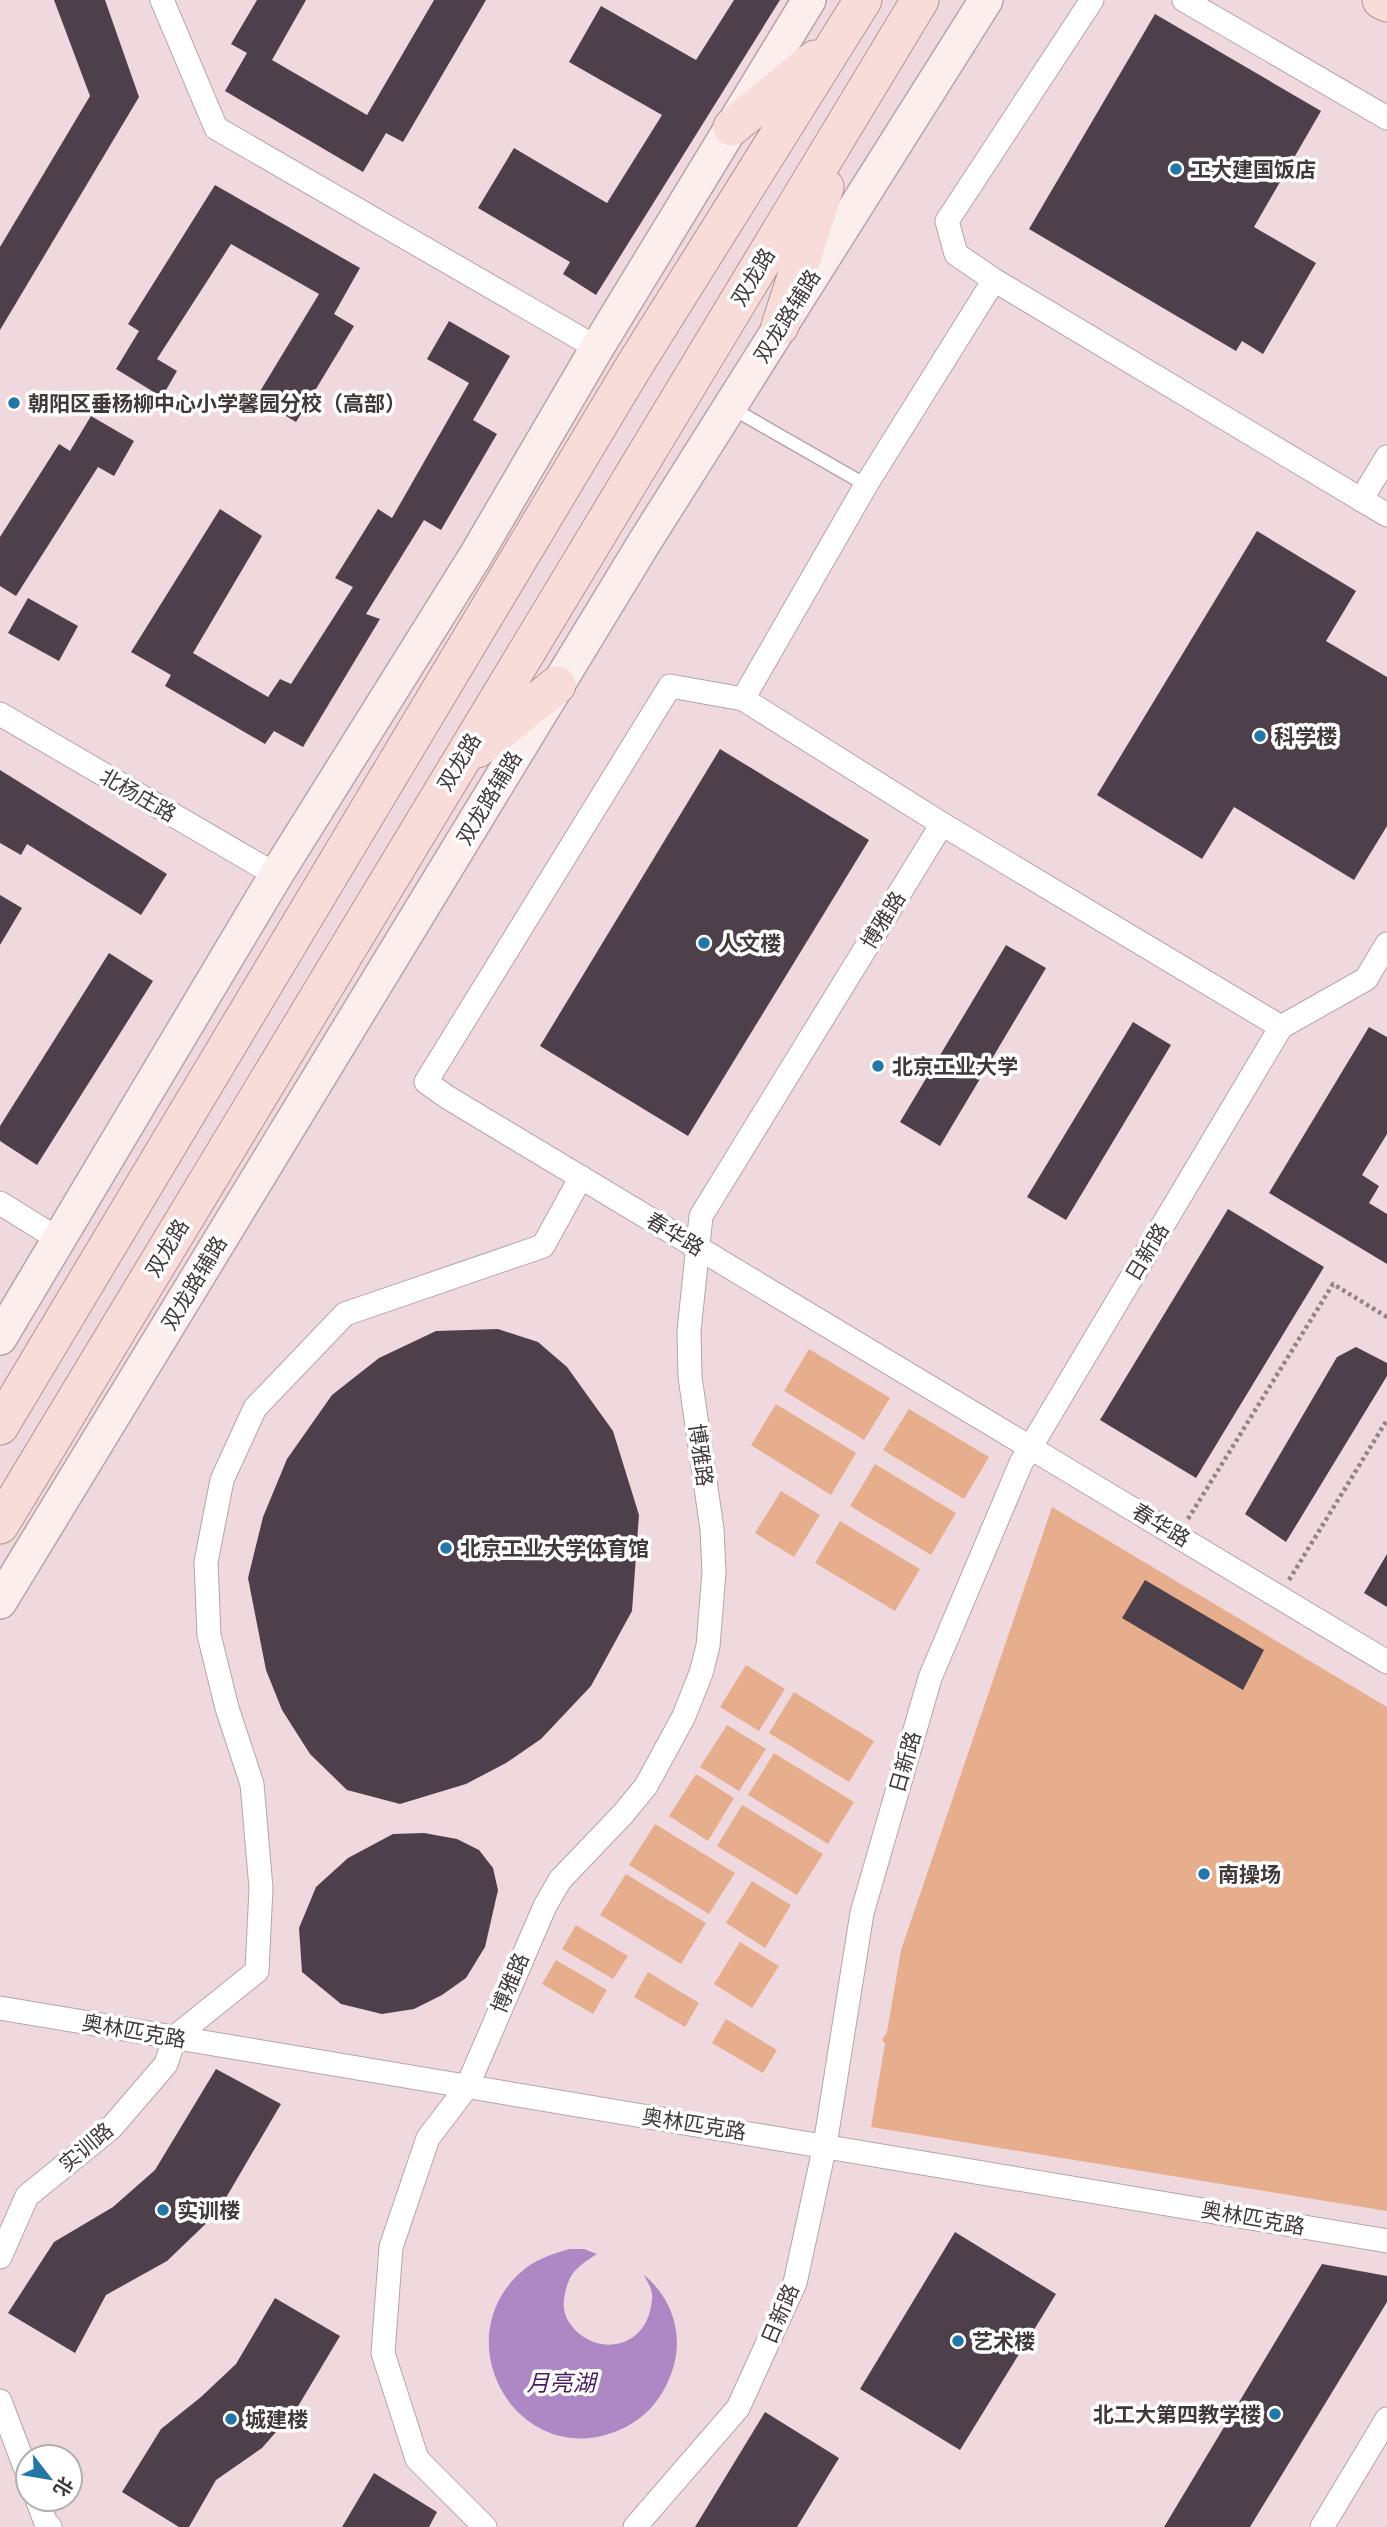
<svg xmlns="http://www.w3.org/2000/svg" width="1387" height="2527" font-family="'Archivo Narrow','Noto Sans SC',sans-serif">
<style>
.green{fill:#e7ae8d}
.water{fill:#ae88c4}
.building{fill:#4e404a}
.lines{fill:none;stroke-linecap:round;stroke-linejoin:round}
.service-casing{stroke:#b9a3a8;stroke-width:15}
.minor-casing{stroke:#b9a3a8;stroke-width:25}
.secondary-casing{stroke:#b9a3a8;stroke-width:36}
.primary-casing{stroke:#b49491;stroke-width:39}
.path{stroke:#938387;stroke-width:4.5;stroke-dasharray:3.5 3.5;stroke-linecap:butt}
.service{stroke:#fff;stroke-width:12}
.minor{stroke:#fff;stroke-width:23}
.secondary{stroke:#fbeeec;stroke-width:33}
.primary{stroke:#f7dcd9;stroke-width:37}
.poi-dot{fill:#2277a7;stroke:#fff;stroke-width:2.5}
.labels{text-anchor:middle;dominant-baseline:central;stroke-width:7;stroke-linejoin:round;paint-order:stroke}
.poi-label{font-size:21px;font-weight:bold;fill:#41383a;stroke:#fff;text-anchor:start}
.street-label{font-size:21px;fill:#41383a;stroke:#fff}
.water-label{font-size:23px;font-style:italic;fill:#4a1961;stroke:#fff}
</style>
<rect width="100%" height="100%" fill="#f0d9de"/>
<path class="green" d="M809 1349 890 1398 864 1440 784 1391Z
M776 1404 856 1453 831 1495 751 1445Z
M909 1409 989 1457 964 1499 883 1450Z
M875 1464 956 1513 931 1555 850 1506Z
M781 1491 820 1515 794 1557 755 1533Z
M1052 1507 1387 1707V2211L871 2127 885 2043 882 2040 887 2032 901 1950Z
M840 1521 920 1569 895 1611 815 1563Z
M746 1665 785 1689 759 1731 720 1707Z
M794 1692 874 1741 849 1782 769 1733Z
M727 1725 766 1749 739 1791 700 1767Z
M774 1753 854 1802 828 1844 748 1795Z
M696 1774 734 1798 708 1841 669 1816Z
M742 1805 823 1854 797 1895 717 1846Z
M655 1824 735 1873 709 1914 629 1865Z
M626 1874 706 1923 681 1964 600 1915Z
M752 1881 791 1905 765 1948 726 1923Z
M576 1925 628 1956 613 1979 562 1949Z
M740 1942 779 1966 752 2008 714 1984Z
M556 1960 607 1990 593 2014 542 1984Z
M648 1972 699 2003 685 2027 634 1997Z
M726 2019 777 2050 763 2073 712 2043Z"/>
<path class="water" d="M569 2249H584L597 2254C576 2267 568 2274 564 2299 563 2309 565 2317 571 2325 596 2358 645 2348 651 2306 652 2301 653 2294 651 2290 650 2285 646 2280 644 2275 671 2297 683 2332 674 2365 665 2396 647 2419 617 2431 519 2471 443 2342 521 2272 534 2260 552 2254 569 2249Z"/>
<path class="building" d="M54 0H105L139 97 0 330V247L90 96Z
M257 0H306L272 60 367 115 434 0H486L403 142 386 133 363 172 225 91 247 53 231 44Z
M734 0H780L596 295 563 274 570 262 478 208 514 148 607 203 662 115 569 62 601 6 696 60Z
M1155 14 1321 111 1254 227 1316 263 1263 354 1242 341 1236 351 1029 229Z
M215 185 360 268 334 314 354 326 296 422 256 398 319 294 231 244 157 359 177 371 162 397 116 369 139 331 128 324Z
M449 321 510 356 473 420 497 434 441 530 424 520 366 614 380 619 303 747 274 731 265 744 165 686 171 675 131 652 220 509 262 536 193 653 268 697 280 679 291 684 353 587 335 578 378 509 392 518 469 383 427 359Z
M91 416 134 441 114 476 98 467 16 596 0 586V537L59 444 70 451Z
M1257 531 1356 591 1326 641 1387 677V826L1354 880 1234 807 1202 859 1097 795Z
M28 598 78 626 59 661 8 633Z
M720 749 869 840 688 1136 540 1046Z
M0 770 167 874 141 915 27 844 21 855 0 843Z
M0 895 22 908 0 945Z
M1006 945 1046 968 940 1146 900 1122Z
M109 953 153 981 37 1165 0 1141V1126Z
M1133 1022 1171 1045 1066 1220 1027 1197Z
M1369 1027 1387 1037V1134L1362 1175 1379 1186 1369 1203 1387 1214V1264L1269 1193Z
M1228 1209 1324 1267 1196 1478 1100 1420Z
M498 1329 538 1342 567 1367 613 1431 639 1515 632 1611 591 1686 541 1739 506 1763 466 1784 400 1804 347 1790 310 1754 282 1710 266 1670 248 1578 263 1517 287 1459 332 1395 379 1358 436 1331Z
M1356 1347 1387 1363V1376L1286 1542 1245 1514 1337 1357Z
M1387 1554V1607L1364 1593Z
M1145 1580 1264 1650 1243 1690 1122 1618Z
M424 1833 457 1839 479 1850 493 1868 498 1890 485 1947 466 1978 442 1995 414 2009 382 2014 341 2004 302 1972 299 1928 316 1887 348 1858 393 1834Z
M216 2069 281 2104 217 2213 167 2261 106 2295 75 2353 8 2313 54 2242 113 2207 155 2170Z
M955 2232 1056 2294 960 2450 860 2389Z
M1322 2264 1387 2276V2302L1250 2527H1164Z
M275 2298 340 2336 297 2408 262 2448 216 2480 189 2527H179L122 2492 161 2429 201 2397 236 2364Z
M765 2412 839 2458 797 2527H695Z
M374 2473 437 2512 429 2527H342Z"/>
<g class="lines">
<g class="service-casing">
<path id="service" d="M730 407 866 485"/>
</g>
<g class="minor-casing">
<path id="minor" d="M162 0 216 128 597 348
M1184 0 1387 118
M994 280 956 254 947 221 1092 0
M1361 500 1387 457
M1387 515 994 280 866 485 743 699 942 824 1281 1027 1366 979 1387 944
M743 699 670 686 426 1082 447 1097 1387 1662
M0 714 276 875
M0 1203 58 1239
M0 2008 1387 2241
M0 2257 27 2196 111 2128 166 2064 175 2037 257 1971 261 1888 252 1784 227 1708 209 1635 206 1562 222 1480 255 1408 345 1314 543 1246 581 1177
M0 2401 28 2475
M37 2499 46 2523 50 2527
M485 2527 417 2459 383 2353 391 2247 428 2138 467 2087 545 1906 560 1880 623 1814 646 1786 684 1716 701 1673 708 1646 714 1572 712 1529 690 1377 689 1331 701 1216 942 824
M635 2527 738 2408 795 2283 825 2145 862 1913 930 1678 1021 1463 1281 1027
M1322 2527 1387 2419"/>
</g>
<g class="secondary-casing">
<path id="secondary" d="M0 1338 276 875 476 555 597 348 809 0
M0 1602 644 543 986 0"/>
</g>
<g class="primary-casing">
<path id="primary" d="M1381 0 1387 3
M732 127 815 59
M780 326 825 187
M477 749 557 685
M0 1426 631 371 863 0
M0 1525 920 0"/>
</g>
<path class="path" d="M1188 1519 1333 1284 1387 1317
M1289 1580 1387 1420"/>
<use href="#service" class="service"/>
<use href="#minor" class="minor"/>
<use href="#secondary" class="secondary"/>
<use href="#primary" class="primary"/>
</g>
<g class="poi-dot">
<circle cx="1176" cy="169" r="7"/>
<circle cx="14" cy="403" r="7"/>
<circle cx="1260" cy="736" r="7"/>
<circle cx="704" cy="943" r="7"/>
<circle cx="878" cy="1066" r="7"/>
<circle cx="446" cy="1548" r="7"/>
<circle cx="1204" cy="1874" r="7"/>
<circle cx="163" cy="2210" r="7"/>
<circle cx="958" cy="2341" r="7"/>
<circle cx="1275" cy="2414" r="7"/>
<circle cx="231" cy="2419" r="7"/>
</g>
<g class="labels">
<g class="poi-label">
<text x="1190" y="169">工大建国饭店</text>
<text x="28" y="403">朝阳区垂杨柳中心小学馨园分校（高部）</text>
<text x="1274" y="736">科学楼</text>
<text x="718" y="943">人文楼</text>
<text x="892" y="1066">北京工业大学</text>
<text x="460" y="1548">北京工业大学体育馆</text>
<text x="1218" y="1874">南操场</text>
<text x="177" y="2210">实训楼</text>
<text x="972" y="2341">艺术楼</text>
<text x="1261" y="2414" text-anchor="end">北工大第四教学楼</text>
<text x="245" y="2419">城建楼</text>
</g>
<g class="street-label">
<text transform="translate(753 277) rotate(-59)">双龙路</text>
<text transform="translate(787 316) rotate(-58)">双龙路辅路</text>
<text transform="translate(459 762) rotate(-59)">双龙路</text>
<text transform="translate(138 795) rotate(30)">北杨庄路</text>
<text transform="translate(489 798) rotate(-59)">双龙路辅路</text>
<text transform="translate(883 920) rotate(-58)">博雅路</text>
<text transform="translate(675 1234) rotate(31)">春华路</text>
<text transform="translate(167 1248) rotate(-59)">双龙路</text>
<text transform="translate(1147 1252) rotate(-59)">日新路</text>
<text transform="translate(194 1283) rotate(-59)">双龙路辅路</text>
<text transform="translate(701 1455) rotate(82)">博雅路</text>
<text transform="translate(1161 1525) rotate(31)">春华路</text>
<text transform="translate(905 1762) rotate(-74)">日新路</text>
<text transform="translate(510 1983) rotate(-67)">博雅路</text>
<text transform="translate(134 2031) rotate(10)">奥林匹克路</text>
<text transform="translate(694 2124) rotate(9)">奥林匹克路</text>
<text transform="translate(86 2147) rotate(-40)">实训路</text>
<text transform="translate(1253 2218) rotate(10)">奥林匹克路</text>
<text transform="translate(780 2314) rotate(-67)">日新路</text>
</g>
<g class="water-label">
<text x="561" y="2382">月亮湖</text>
</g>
</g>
<g transform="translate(49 2478) rotate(121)"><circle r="33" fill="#ffffff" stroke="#b3afb0" stroke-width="2"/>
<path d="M0-5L12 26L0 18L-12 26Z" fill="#2277a7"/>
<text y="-10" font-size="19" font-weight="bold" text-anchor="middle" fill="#41383a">北</text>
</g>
</svg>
